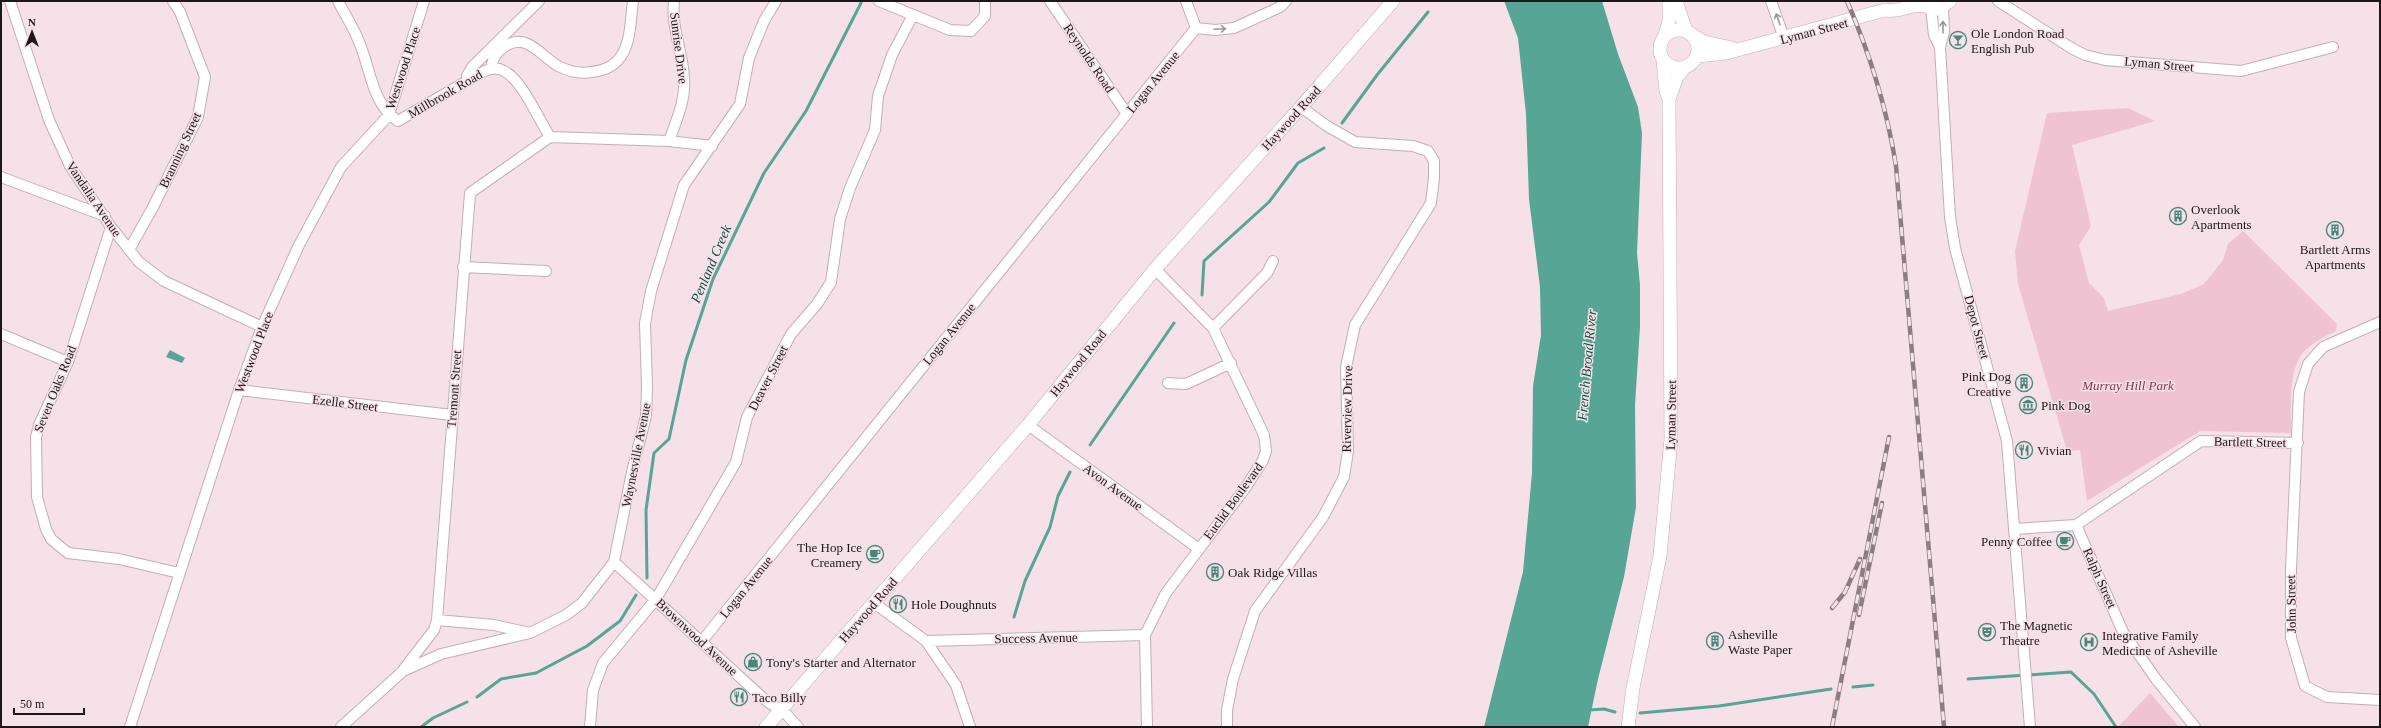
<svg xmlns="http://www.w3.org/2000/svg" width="2381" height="728" font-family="Georgia,serif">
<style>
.green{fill:#efc3d2}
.water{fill:#57a594}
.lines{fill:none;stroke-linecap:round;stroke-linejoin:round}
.stream{stroke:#57a594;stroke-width:3}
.minor-casing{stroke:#c2afb5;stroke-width:12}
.major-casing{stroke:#c2afb5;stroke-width:14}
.minor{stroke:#fff;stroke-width:10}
.major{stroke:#fff;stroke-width:13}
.rail-casing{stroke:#8b7d82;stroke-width:4.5}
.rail{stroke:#f5e1e7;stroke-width:3;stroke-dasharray:9;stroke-linecap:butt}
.oneway{stroke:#9a9798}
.labels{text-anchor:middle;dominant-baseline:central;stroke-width:3;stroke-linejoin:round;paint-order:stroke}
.street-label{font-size:13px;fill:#1e171a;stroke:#f5e1e7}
.poi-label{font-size:13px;fill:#1e171a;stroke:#f5e1e7;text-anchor:start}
.park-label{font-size:13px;font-style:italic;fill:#823555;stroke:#f5e1e7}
.water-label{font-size:14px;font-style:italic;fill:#0c5045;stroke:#f5e1e7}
</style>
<rect width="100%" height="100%" fill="#f5e1e7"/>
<path class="green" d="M2128 108 2155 121 2072 145 2091 226 2079 245 2089 283 2104 298 2108 311 2181 294 2204 284 2223 260 2228 244 2243 231 2337 324 2336 331C2324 337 2311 343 2302 354 2288 372 2291 411 2291 433L2200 431 2087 501 2080 450 2067 451 2018 284 2015 251 2047 113Z
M2150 693 2179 727H2118Z"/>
<path class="water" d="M1504 1H1602L1618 54 1638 107 1642 133 1637 253 1640 285V327L1635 405 1636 507 1624 577 1598 679 1588 727H1484L1523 572 1532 473 1533 386 1541 335 1540 287 1529 199 1526 114 1518 38Z
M170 350 185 358 182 363 166 357Z"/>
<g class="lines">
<path class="stream" d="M1342 123 1377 75 1428 12
M1202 295 1204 261 1269 202 1298 163 1324 148
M1090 445 1174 323
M647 578 646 510 654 453 669 439 686 360 713 279 764 173 806 111 861 3
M1014 617 1025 581 1050 527 1058 496 1070 472
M1968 679 2071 672 2094 694 2116 727
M1853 687 1873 685
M477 697 501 679 536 673 587 646 620 621 636 595
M1589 710 1604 709 1615 712
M1640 713 1719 706 1831 689
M421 727 433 718 467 702"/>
<g class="minor-casing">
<path id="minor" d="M10 1 49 120 70 166 111 227 139 262 164 281 262 327
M338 1C345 15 354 28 359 42 371 69 371 103 398 121L481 73C488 69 496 66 504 71 522 80 539 120 550 137
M879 1 950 30 971 31 985 16V1
M1050 1 1127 114
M1186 1 1196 28 1215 30 1234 28 1280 7 1286 1
M1771 1 1784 38
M1998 1 2073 49 2085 55 2105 60 2241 71 2333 47
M1943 7 1944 32 1940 47 1950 217 1955 248 2007 441 2030 727
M1931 8 1934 35 1940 47
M492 69C491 62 494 57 498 52 524 27 538 54 558 66 568 71 581 74 591 72 632 68 629 32 633 1
M469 80 467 76 472 67 539 1
M550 137 669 141 712 146
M669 141C676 121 686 100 684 78 683 52 671 28 674 1
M1 177 105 216
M111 227 68 362 39 425 36 437 37 497 46 529 51 539 68 553 119 559 179 573
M129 250 152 209 198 117 205 77 180 12 173 1
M463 267 546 271
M2380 322 2323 347 2308 364 2299 392 2291 569V638L2305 686 2327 697 2380 700
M1213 328 1267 273 1273 261
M1 334 68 362
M1168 383 1186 384 1231 363
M239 390 452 415
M1028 425 1199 549
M2076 525 2123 632 2156 679 2195 727
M2014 529 2076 525 2201 441 2298 443
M614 562 764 699 787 715 798 727
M874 603 926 641 956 685 970 727
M437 620 494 625 530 633
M702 641 1196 28
M926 641 1145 635
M403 670 434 630 437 620 470 193 550 137
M130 727 239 390 262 327 299 245 341 167 389 115 424 1
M341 727 403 671 441 654 530 633 566 615 582 603 614 562 632 472 646 416 647 386 645 323 651 291 684 185 740 104 749 58 764 21 776 1
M590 727 593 690 603 663 656 599 736 462 747 417 791 334 817 304 831 282 840 219 850 188 875 130 878 96 892 55 913 15
M1147 727 1145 635 1166 593 1246 487 1263 460 1266 451 1264 435 1213 328 1155 269
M1227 727V710L1233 679 1255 611 1323 517 1344 477 1348 451 1346 367 1355 325 1431 203 1434 178V161L1428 151 1413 146 1355 142 1327 126 1301 107"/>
</g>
<g class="major-casing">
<path id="major" d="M1676 1 1686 31
M1919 1 1925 6 1937 9 1950 1
M1660 49a19 19 0 1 1 38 0a19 19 0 1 1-38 0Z
M1691 34 1704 42 1732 48
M1665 35 1669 21V1
M1697 56 1726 53 1885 10C1899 13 1911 3 1925 6
M1669 99 1677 77 1685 67
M766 727 1028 425 1155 269 1301 107 1393 1
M1628 727 1633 688 1660 556 1671 439 1669 99 1666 91 1663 60"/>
</g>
<use href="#minor" class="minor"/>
<use href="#major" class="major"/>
<g class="rail-casing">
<path id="rail" d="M1847 1C1870 54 1887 109 1896 166L1944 727
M1832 608 1845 592 1860 559
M1859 615 1882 503
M1832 727 1889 437"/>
</g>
<use href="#rail" class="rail"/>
</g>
<defs><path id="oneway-shaft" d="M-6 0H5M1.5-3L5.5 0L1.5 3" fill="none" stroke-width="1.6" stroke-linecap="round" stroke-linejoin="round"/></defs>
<g class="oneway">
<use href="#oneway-shaft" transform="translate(1778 19) rotate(-109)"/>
<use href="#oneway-shaft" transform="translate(1943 27) rotate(-90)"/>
<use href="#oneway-shaft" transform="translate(1220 29) rotate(-3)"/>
</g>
<defs>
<g id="bar-ring" transform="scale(0.9)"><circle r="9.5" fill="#f5e1e7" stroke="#458879" stroke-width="1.5"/><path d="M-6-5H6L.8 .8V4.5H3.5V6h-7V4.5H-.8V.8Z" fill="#458879"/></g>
<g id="building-ring" transform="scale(0.9)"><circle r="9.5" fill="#f5e1e7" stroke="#458879" stroke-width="1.5"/><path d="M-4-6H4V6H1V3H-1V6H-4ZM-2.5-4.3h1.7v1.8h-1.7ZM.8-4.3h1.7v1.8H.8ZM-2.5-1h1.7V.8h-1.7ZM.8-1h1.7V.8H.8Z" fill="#458879"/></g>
<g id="museum-ring" transform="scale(0.9)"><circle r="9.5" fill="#f5e1e7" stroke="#458879" stroke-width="1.5"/><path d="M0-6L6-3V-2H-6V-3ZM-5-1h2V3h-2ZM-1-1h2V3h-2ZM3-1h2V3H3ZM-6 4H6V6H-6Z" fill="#458879"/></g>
<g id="restaurant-ring" transform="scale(0.9)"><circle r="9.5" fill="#f5e1e7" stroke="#458879" stroke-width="1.5"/><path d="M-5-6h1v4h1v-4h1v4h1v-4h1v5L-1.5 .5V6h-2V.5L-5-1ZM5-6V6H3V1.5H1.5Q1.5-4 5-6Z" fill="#458879"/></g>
<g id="cafe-ring" transform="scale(0.9)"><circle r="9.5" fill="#f5e1e7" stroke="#458879" stroke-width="1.5"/><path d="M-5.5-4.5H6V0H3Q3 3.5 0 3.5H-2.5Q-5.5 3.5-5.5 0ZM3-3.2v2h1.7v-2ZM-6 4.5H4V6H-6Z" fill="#458879"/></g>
<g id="theatre-ring" transform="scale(0.9)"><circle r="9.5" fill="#f5e1e7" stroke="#458879" stroke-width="1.5"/><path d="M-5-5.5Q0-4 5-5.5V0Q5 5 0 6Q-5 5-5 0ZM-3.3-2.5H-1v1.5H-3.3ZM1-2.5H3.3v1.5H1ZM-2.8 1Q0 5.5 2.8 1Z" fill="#458879"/></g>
<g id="hospital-ring" transform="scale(0.9)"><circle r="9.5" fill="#f5e1e7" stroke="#458879" stroke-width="1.5"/><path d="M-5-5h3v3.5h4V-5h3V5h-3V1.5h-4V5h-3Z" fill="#458879"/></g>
<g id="shop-ring" transform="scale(0.9)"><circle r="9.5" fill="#f5e1e7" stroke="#458879" stroke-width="1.5"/><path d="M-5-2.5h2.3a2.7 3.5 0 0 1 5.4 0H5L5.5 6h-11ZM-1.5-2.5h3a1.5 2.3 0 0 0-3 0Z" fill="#458879"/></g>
</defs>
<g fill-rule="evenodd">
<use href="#bar-ring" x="1958" y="40"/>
<use href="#building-ring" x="2178" y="216"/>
<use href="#building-ring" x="2335" y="230"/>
<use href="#building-ring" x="2024" y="383"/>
<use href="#museum-ring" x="2028" y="405"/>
<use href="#restaurant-ring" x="2024" y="450"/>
<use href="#cafe-ring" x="2065" y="541"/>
<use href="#cafe-ring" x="875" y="554"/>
<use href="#building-ring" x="1215" y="572"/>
<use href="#restaurant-ring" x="898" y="604"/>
<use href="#theatre-ring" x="1987" y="632"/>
<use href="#building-ring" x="1715" y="641"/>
<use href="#hospital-ring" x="2089" y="642"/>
<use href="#shop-ring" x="753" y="662"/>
<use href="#restaurant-ring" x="739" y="697"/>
</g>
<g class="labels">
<g class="street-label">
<text transform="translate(1814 31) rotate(-15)">Lyman Street</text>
<text transform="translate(679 48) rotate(83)">Sunrise Drive</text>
<text transform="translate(1089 58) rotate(56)">Reynolds Road</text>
<text transform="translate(2159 64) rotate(5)">Lyman Street</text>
<text transform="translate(403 68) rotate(-72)">Westwood Place</text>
<text transform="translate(1153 82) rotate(-51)">Logan Avenue</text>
<text transform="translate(445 94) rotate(-30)">Millbrook Road</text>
<text transform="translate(1291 118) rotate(-48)">Haywood Road</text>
<text transform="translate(180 150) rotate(-65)">Branning Street</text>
<text transform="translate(94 199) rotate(56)">Vandalia Avenue</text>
<text transform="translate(1977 327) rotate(75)">Depot Street</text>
<text transform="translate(949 334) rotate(-51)">Logan Avenue</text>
<text transform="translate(254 352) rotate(-69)">Westwood Place</text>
<text transform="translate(1078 363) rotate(-51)">Haywood Road</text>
<text transform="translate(768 378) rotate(-63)">Deaver Street</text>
<text transform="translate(55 389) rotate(-68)">Seven Oaks Road</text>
<text transform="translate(454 389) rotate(-86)">Tremont Street</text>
<text transform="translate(345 403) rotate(7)">Ezelle Street</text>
<text transform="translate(1347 409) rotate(-89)">Riverview Drive</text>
<text transform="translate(1671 415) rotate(-89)">Lyman Street</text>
<text transform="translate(2250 442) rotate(1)">Bartlett Street</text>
<text transform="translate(636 455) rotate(-79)">Waynesville Avenue</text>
<text transform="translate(1113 487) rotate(36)">Avon Avenue</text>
<text transform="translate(1233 501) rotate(-54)">Euclid Boulevard</text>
<text transform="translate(2100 578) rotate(66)">Ralph Street</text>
<text transform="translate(746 587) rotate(-51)">Logan Avenue</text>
<text transform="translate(2291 604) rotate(-91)">John Street</text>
<text transform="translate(868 610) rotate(-49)">Haywood Road</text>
<text transform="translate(697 637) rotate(43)">Brownwood Avenue</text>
<text transform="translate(1036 638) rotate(-1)">Success Avenue</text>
</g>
<g class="poi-label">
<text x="1971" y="33">Ole London Road<tspan x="1971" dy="15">English Pub</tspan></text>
<text x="2191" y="209">Overlook<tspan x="2191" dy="15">Apartments</tspan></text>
<text x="2335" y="249" text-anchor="middle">Bartlett Arms<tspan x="2335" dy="15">Apartments</tspan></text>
<text x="2011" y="376" text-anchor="end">Pink Dog<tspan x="2011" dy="15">Creative</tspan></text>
<text x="2041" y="405">Pink Dog</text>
<text x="2037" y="450">Vivian</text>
<text x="2052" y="541" text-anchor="end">Penny Coffee</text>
<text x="862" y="547" text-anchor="end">The Hop Ice<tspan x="862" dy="15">Creamery</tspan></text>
<text x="1228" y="572">Oak Ridge Villas</text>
<text x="911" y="604">Hole Doughnuts</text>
<text x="2000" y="625">The Magnetic<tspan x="2000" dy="15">Theatre</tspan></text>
<text x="1728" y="634">Asheville<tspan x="1728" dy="15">Waste Paper</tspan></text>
<text x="2102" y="635">Integrative Family<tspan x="2102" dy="15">Medicine of Asheville</tspan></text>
<text x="766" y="662">Tony's Starter and Alternator</text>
<text x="752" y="697">Taco Billy</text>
</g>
<g class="park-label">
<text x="2128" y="385">Murray Hill Park</text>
</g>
<g class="water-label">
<text transform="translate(711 264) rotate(-67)">Penland Creek</text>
<text transform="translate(1587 365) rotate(-85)">French Broad River</text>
</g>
</g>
<rect width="2381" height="728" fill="none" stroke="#1e171a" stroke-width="4"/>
<g transform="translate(32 32)" stroke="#f5e1e7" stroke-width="3" paint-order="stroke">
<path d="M0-3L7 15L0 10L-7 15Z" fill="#1e171a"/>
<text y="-6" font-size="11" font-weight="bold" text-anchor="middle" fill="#1e171a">N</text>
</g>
<path d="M14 708v6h70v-6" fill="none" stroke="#1e171a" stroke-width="2"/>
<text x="20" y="708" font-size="12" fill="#1e171a" stroke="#f5e1e7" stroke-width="3" paint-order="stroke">50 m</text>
</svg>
